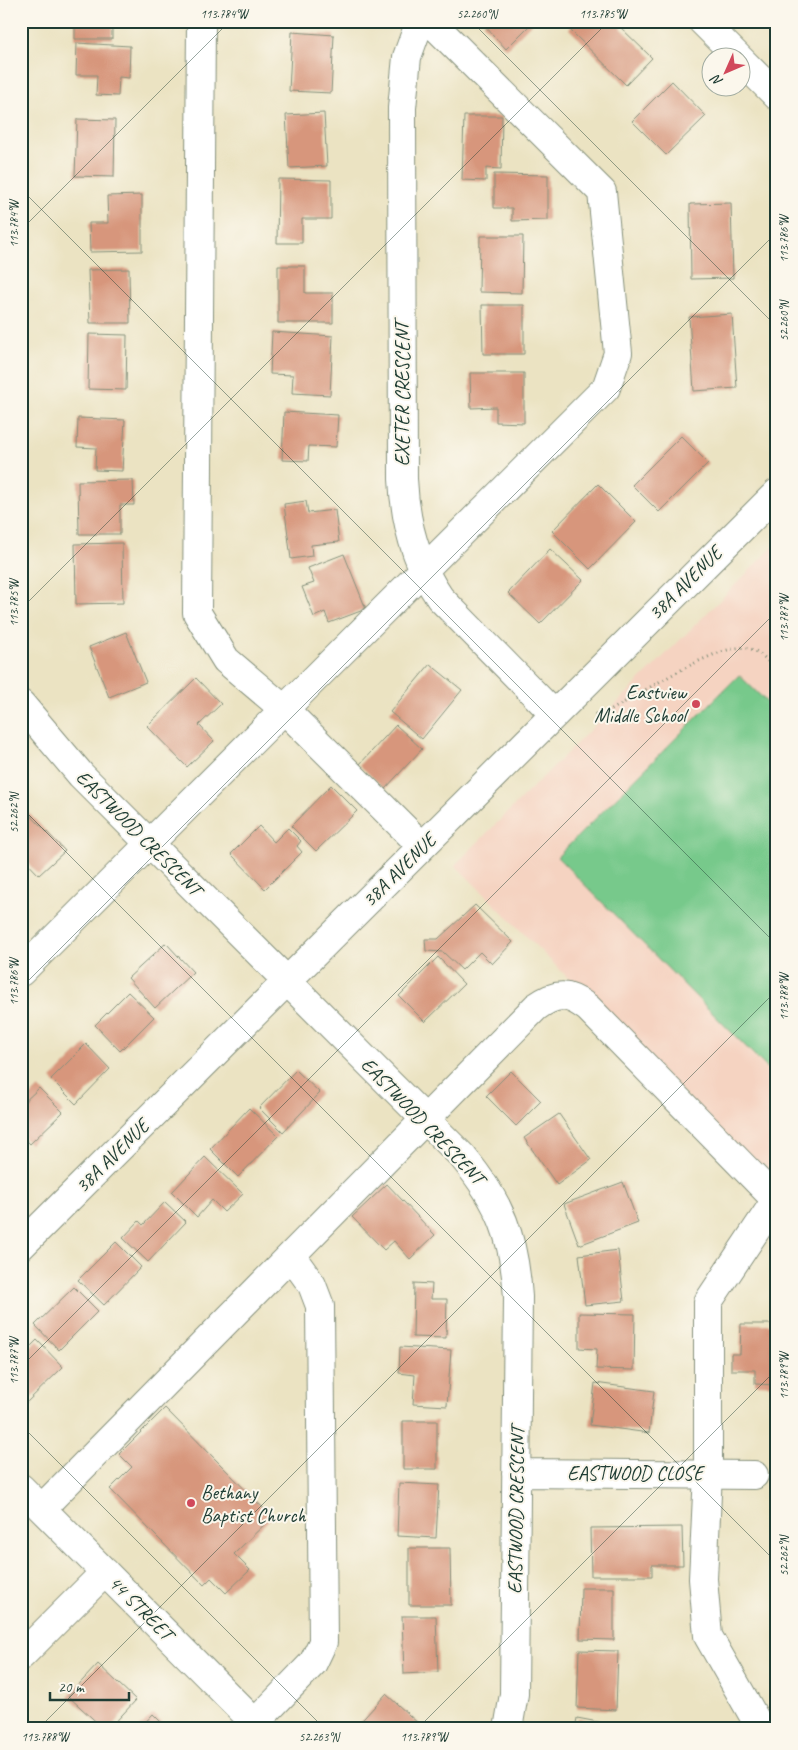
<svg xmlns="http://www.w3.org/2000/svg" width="798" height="1750" font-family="Caveat,sans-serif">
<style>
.built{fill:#f5d3c1}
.green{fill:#77c98b;stroke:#4b8360}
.building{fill:#d7967c}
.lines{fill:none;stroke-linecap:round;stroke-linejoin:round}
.minor-casing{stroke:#85907b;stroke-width:30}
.path{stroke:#85907b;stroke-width:3;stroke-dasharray:1 4;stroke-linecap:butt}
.minor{stroke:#fff;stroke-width:28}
.ticks{fill:none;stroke:#1f3d34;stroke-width:1;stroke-opacity:0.45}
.poi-dot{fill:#d1495b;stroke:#fbf7ec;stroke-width:2}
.labels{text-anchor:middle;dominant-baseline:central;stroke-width:4;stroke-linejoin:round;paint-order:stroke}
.street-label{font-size:20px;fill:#1f3d34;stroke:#fbf7ec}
.poi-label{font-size:20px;fill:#1f3d34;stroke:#fbf7ec;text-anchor:end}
.neatline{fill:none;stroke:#1f3d34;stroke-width:2}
.ticks-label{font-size:12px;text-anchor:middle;fill:#1f3d34}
</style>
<rect width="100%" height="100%" fill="#fbf7ec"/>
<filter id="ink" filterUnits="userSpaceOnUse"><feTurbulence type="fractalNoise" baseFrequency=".02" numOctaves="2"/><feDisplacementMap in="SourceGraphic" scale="10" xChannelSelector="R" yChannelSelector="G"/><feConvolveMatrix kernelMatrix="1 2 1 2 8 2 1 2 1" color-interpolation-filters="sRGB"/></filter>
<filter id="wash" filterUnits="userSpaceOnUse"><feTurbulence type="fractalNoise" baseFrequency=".0096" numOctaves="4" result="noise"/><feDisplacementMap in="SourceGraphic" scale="20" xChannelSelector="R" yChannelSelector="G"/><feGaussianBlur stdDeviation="1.12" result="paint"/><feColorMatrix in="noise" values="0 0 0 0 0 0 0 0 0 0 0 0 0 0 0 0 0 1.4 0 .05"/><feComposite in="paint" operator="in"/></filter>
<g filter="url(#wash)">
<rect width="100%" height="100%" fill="#ebe3c2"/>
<path class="built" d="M777 543V1187L455 865Z"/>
<path class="green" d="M739 675 777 712V1078L557 857Z"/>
<g id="blocks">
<path class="building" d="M75 21H112V39H75Z
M486 21H534L506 49 483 24Z
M577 21H614L652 58 626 85 569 29Z
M292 32 334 35 331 93 289 91Z
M77 43 130 46 129 78 119 77 118 96 96 95 97 75H76Z
M672 81 706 116 666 155 632 121Z
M324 113 327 166 289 168 286 115Z
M464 116H502L501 169 486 168V181L462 180Z
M77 119 115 120 114 177 75 176Z
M494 174 548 175V220L512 221V208H494Z
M278 179 331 180V219H302V243H277Z
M142 195V251L90 252 89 223H108L107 196Z
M731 203 733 278 691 279 690 204Z
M480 236H523L522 293 479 292Z
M278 266H305V293H333V323H278Z
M129 269 130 323H90L88 270Z
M482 305H524V354H483Z
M732 314 737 388 694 391 689 317Z
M272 332 333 336 330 395 292 393 293 375 270 374Z
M89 334 127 335 126 390 88 389Z
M470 373H524V423L496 422V407L471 408Z
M284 412 338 415 336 447 309 446 308 461 282 460Z
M78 418 125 420 122 471 95 470 96 448 77 447Z
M681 436 708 463 659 512 632 485Z
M133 480 134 505H120V534H79L78 481Z
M598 484 636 522 590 569 552 531Z
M306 501 308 513 335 510 339 542 311 545 312 556 291 559 284 504Z
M122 543 123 603 76 604 75 544Z
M550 549 583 580 540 624 508 593Z
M344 554 366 609 329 623 325 612 314 617 302 587 314 583 308 568Z
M126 632 146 682 109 697 89 647Z
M430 664 462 690 422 739 390 712Z
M196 678 221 704 199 725 214 741 187 767 147 726Z
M396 725 422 749 385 789 359 765Z
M331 785 357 811 316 851 291 826Z
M23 807 65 851 39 875 21 856V808Z
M259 826 274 842 288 828 301 841 297 846 302 852 265 889 231 854Z
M475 905 513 942 492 964 480 952 462 970 443 952 426 951 425 939H438Z
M166 943 193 972 155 1008 128 978Z
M438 957 464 984 425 1022 399 996Z
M128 992 154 1017 120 1051 95 1025Z
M86 1044 110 1069 76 1104 51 1079Z
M296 1070 320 1093 283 1132 259 1108Z
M511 1071 541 1101 516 1126 486 1096Z
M39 1088 63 1112 30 1144 21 1135V1105Z
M249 1108 278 1136 238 1177 210 1149Z
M559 1114 591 1160 557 1185 524 1138Z
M205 1157 243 1194 224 1212 212 1200 197 1217 172 1192Z
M623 1182 638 1223 579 1245 564 1204Z
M387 1184 435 1235 410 1259 394 1241 384 1250 352 1217Z
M165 1202 186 1222 148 1262 123 1238 139 1221 143 1225Z
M116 1242 141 1267 104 1305 78 1280Z
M618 1250 624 1301 585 1305 579 1255Z
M414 1283 432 1284 431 1299H447L446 1338 413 1337Z
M74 1287 98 1311 59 1350 35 1325Z
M579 1313 635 1314 634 1370 596 1369 597 1349 579 1348Z
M741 1324H774V1334L777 1335V1385L755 1384V1370H731V1354H740Z
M37 1340 63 1367 25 1404 21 1400V1356Z
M400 1347 451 1350 447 1406 413 1404 415 1375 399 1373Z
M595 1383 654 1391 649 1433 590 1425Z
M165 1408 272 1517 234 1554 250 1570 226 1593 211 1578 204 1585 110 1489 132 1467 119 1454Z
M403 1421H437V1469H403Z
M399 1483 439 1485 436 1538 397 1536Z
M682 1527 683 1565H652V1576H591L590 1528Z
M409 1548H450L451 1605H409Z
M581 1588H614V1640L580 1639Z
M402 1616H436L438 1672 404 1674Z
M579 1650 618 1651 616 1710 577 1708Z
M98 1664 136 1700 109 1729H104L68 1696Z
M386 1694 420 1725 417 1729H354Z
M153 1714 168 1729H139Z
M577 1718 614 1725 613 1729H575Z"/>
</g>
</g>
<g filter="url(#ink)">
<use href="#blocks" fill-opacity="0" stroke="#85907b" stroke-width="1"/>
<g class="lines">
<g class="minor-casing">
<path id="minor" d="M201 21 197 613 226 660 285 710 422 846
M420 21 407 57 402 108 403 479C405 522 415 562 440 598L554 714
M702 21 739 58
M740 59 777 96
M21 704 81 775 462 1156C501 1203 514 1237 518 1297L514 1694 508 1729
M21 972 606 388 618 353 602 192 430 21
M21 1246 777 493
M516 1473 754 1475
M21 1488 261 1729
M42 1508 536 1007C557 992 568 993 588 1008L777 1201
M21 1656 105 1572
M255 1723 313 1663 323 1642 320 1306 312 1285 292 1257
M761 1729 708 1636 703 1579 708 1473V1302L776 1200"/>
</g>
<path class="path" d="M595 713 599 717C629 701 717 642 747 648 760 650 768 662 777 671"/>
<use href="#minor" class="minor"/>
</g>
</g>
<path class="ticks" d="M471 21 777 327M21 189 777 945M21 230 230 21M21 609 609 21M21 807 777 1563M21 988 777 232M21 1367 777 611M21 1425 325 1729M38 1729 777 990M417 1729 777 1369"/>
<g class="poi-dot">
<circle cx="696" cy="704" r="5"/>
<circle cx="191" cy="1503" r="5"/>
</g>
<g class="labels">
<g class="street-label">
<text transform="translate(402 394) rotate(-90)">EXETER CRESCENT</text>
<text transform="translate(685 583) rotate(-45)">38A AVENUE</text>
<text transform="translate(139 833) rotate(45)">EASTWOOD CRESCENT</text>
<text transform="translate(399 870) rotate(-45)">38A AVENUE</text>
<text transform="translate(423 1121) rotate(46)">EASTWOOD CRESCENT</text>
<text transform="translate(112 1156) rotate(-45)">38A AVENUE</text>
<text x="635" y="1473">EASTWOOD CLOSE</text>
<text transform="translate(516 1510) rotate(-89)">EASTWOOD CRESCENT</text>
<text transform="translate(141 1608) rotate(45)">44 STREET</text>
</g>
<g class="poi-label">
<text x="686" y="692">Eastview<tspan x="686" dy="23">Middle School</tspan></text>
<text x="201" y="1492" text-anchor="start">Bethany<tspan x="201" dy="23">Baptist Church</tspan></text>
</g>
</g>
<rect width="798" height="1750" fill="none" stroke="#fbf7ec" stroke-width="55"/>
<g transform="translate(726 72) rotate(225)"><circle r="24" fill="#fbf7ec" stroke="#a3ada2"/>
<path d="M0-4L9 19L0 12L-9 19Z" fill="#d1495b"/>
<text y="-8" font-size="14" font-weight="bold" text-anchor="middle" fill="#1f3d34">N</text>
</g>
<path d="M50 1692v8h79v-8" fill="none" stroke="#1f3d34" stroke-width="2.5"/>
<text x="58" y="1692" font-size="15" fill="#1f3d34" stroke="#fbf7ec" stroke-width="4" paint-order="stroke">20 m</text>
<rect x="28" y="28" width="742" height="1694" class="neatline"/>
<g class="ticks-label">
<text x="224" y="18">113.784°W</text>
<text x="477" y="18">52.260°N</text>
<text x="603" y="18">113.785°W</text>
<text transform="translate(14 224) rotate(-90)" y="4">113.784°W</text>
<text transform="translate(784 239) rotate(-90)" y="4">113.786°W</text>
<text transform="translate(784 321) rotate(-90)" y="4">52.260°N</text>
<text transform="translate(14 603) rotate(-90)" y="4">113.785°W</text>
<text transform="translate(784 618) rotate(-90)" y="4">113.787°W</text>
<text transform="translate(14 813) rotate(-90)" y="4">52.262°N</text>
<text transform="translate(14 982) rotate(-90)" y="4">113.786°W</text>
<text transform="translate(784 997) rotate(-90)" y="4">113.788°W</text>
<text transform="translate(14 1361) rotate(-90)" y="4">113.787°W</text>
<text transform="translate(784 1376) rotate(-90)" y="4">113.789°W</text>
<text transform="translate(784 1556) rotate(-90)" y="4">52.262°N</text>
<text x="45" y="1741">113.788°W</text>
<text x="319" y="1741">52.263°N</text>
<text x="424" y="1741">113.789°W</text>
</g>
</svg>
